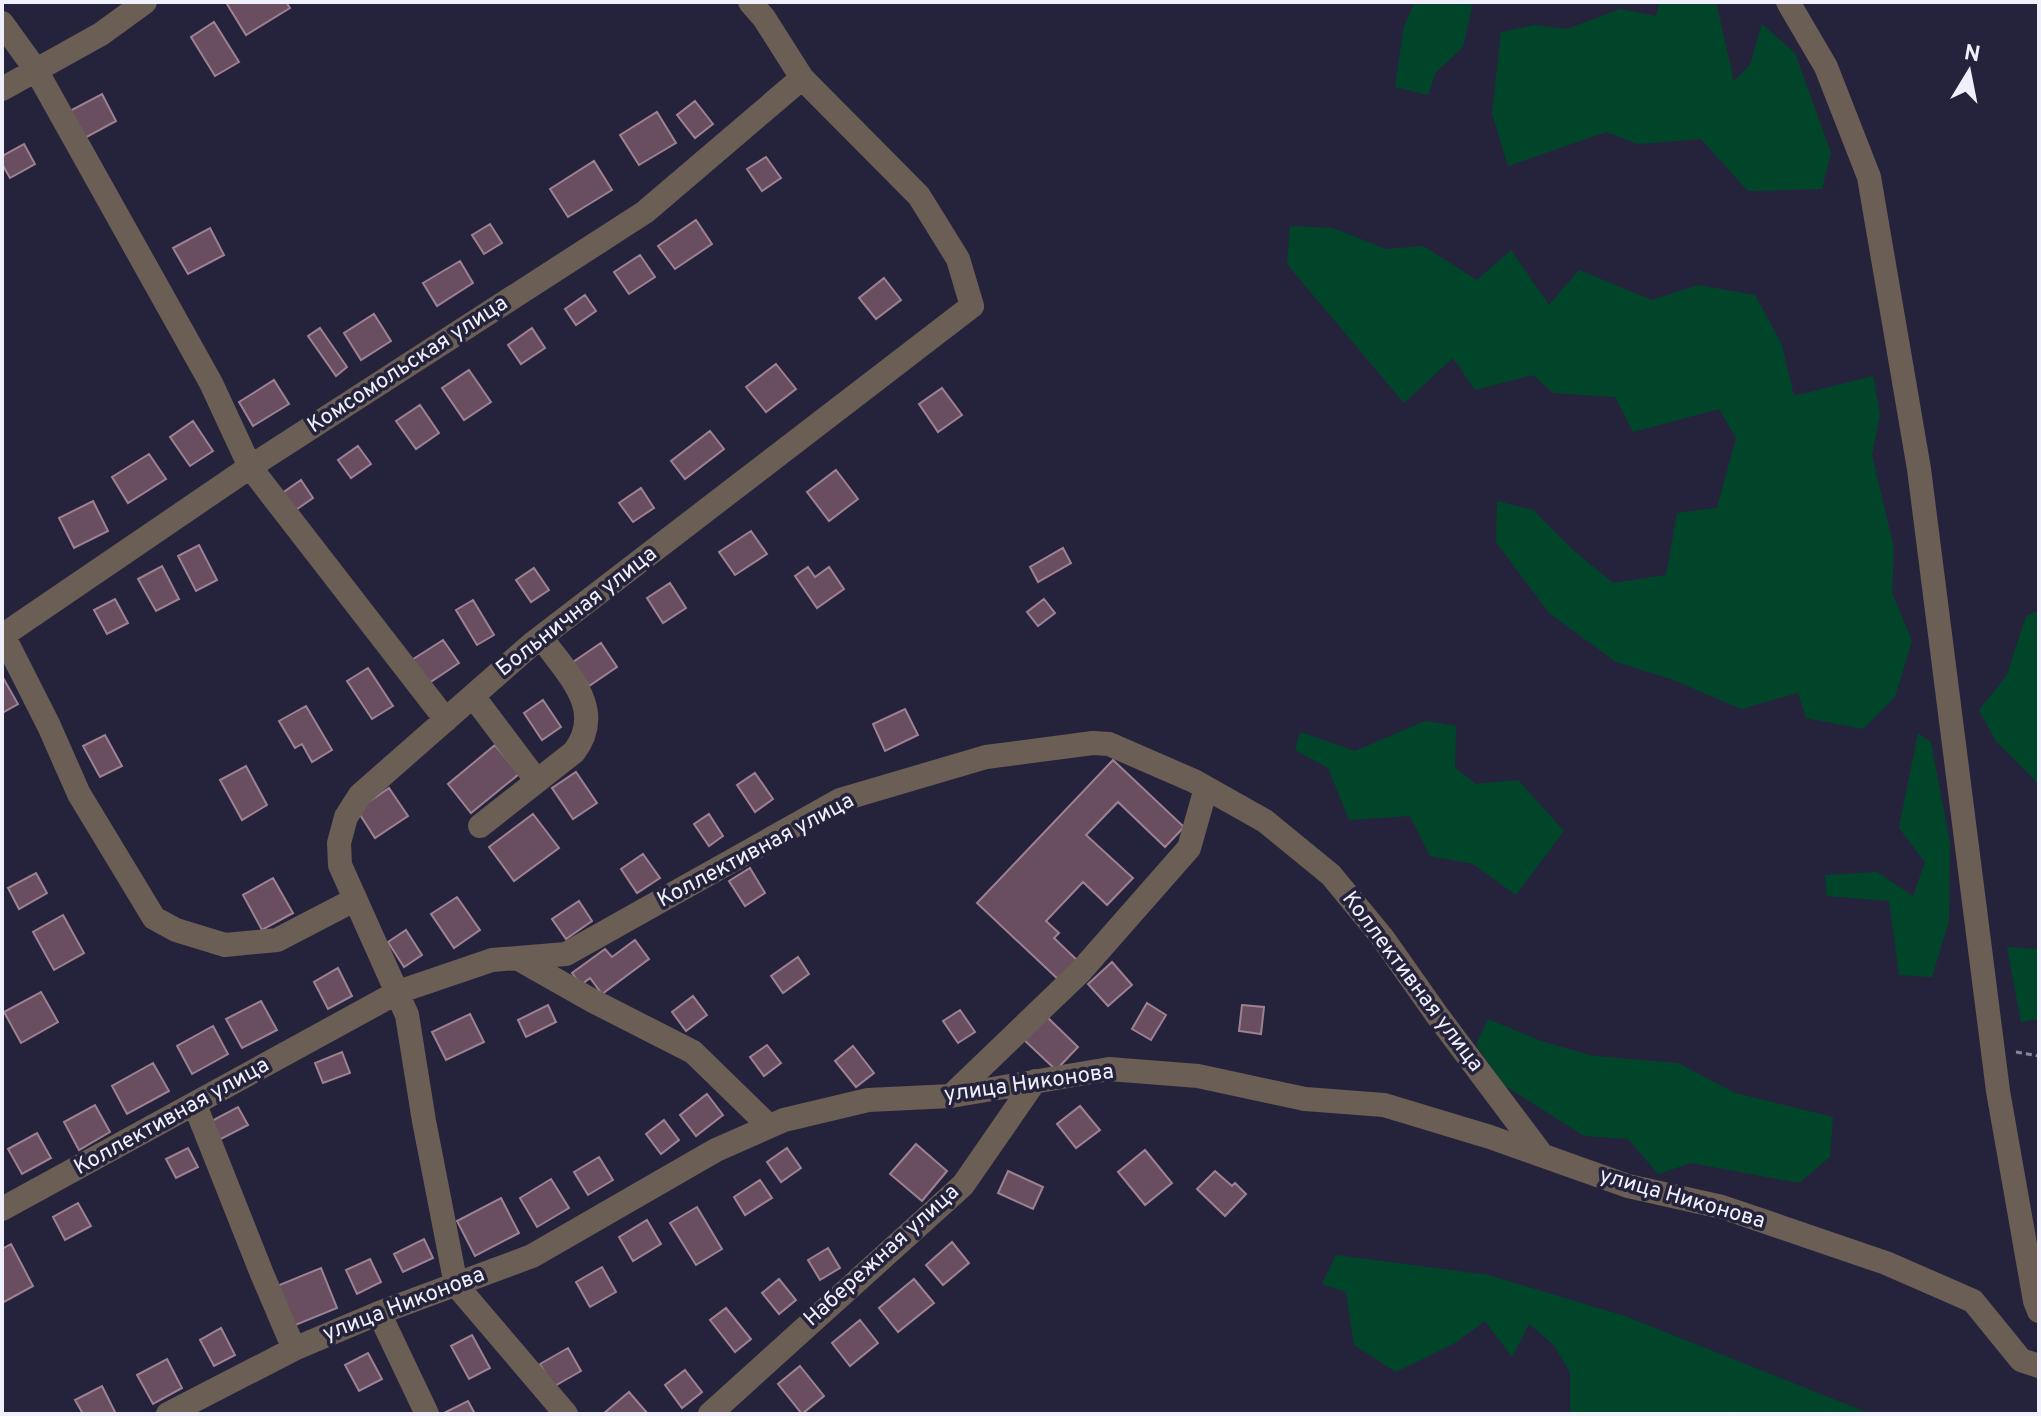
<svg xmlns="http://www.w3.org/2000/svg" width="2041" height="1416" font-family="Overpass,sans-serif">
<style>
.green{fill:#00452a}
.building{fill:#694e5f;stroke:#9e8093;stroke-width:2}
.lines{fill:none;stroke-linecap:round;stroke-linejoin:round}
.path{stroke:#89889b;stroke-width:3;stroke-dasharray:6 4;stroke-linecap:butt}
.minor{stroke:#6a5e55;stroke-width:24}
.labels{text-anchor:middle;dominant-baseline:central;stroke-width:7;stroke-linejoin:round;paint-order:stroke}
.street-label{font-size:22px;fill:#f0f0fd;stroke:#25233c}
</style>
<rect width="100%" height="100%" fill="#25233c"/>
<path class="green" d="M1415 2H1473L1463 47 1436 72 1428 95 1395 87 1404 26Z
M1660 2H1716L1734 81 1750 65 1762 24 1795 53 1831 153 1822 189 1748 191 1701 139 1638 144 1606 132 1508 166 1492 113 1501 32 1535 25 1567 29 1620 9 1656 16Z
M1290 226 1333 228 1386 249 1423 246 1477 280 1511 250 1549 305 1579 270 1652 300 1698 285 1755 295 1782 345 1794 396 1873 376 1880 414 1872 455 1894 548 1892 593 1912 641 1895 697 1863 729 1806 718 1798 693 1741 709 1671 679 1616 662 1549 613 1496 542 1497 501 1533 510 1573 550 1613 583 1666 575 1677 513 1717 508 1736 438 1719 409 1633 432 1615 397 1553 393 1533 375 1475 390 1453 358 1404 403 1287 264Z
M2039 610V787L2033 778 1995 740 1979 710 2007 675 2026 616Z
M1425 721 1456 726 1455 768 1476 784 1518 780 1564 831 1516 895 1473 864 1430 856 1410 816 1349 820 1328 768 1295 750 1300 732 1355 751Z
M1918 733 1931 742 1950 843 1949 921 1932 977 1899 975 1889 901 1827 896 1825 875 1877 872 1913 896 1925 862 1899 828Z
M2007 947 2039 949V1019L2021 1022Z
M1488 1019 1541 1041 1593 1056 1678 1063 1735 1093 1833 1117 1830 1157 1799 1183 1691 1163 1658 1174 1628 1139 1584 1136 1504 1085 1476 1045Z
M1336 1255 1488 1275 1625 1316 1871 1414H1734L1733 1411 1727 1414H1570V1372L1554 1345 1529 1324 1512 1357 1485 1321 1455 1343 1396 1372 1354 1345 1346 1292 1322 1284Z"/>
<path class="building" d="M230 2H286L290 8 246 35 227 4Z
M214 22 239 62 215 76 191 37Z
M102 94 116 121 83 139 68 112Z
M695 101 713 124 695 138 677 115Z
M657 112 676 143 639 165 620 135Z
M24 144 35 164 10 178 2 164V156Z
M766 157 781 178 762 191 747 169Z
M594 161 612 190 568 217 550 189Z
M696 220 712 244 675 269 658 246Z
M490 224 502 243 484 254 472 235Z
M210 228 224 255 188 274 173 248Z
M640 255 655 277 629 294 614 272Z
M460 261 473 283 437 306 423 283Z
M884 278 901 300 876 319 859 298Z
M585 295 596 311 576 325 565 309Z
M374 314 391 341 361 360 344 333Z
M320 328 347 367 336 376 308 336Z
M532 328 545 348 521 364 508 345Z
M776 364 796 389 766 412 746 387Z
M469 370 491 402 464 420 442 388Z
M274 380 289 404 253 426 239 402Z
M942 388 962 415 938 432 919 404Z
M420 405 439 433 416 449 396 421Z
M193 421 213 451 190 466 170 437Z
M710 431 724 449 685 479 671 461Z
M358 446 371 464 351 478 338 460Z
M149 454 166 479 128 503 112 477Z
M836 470 858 499 829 521 807 492Z
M301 480 313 498 290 514 278 496Z
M641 488 654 508 633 522 619 503Z
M93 501 108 531 74 548 59 518Z
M751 531 767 554 735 575 719 552Z
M199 545 217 580 196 591 178 556Z
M1063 548 1071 563 1038 582 1030 567Z
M162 566 179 599 156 611 138 579Z
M808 567 815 577 829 567 844 589 817 608 795 576Z
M534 568 549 590 531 602 516 580Z
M670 583 686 608 663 623 647 598Z
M115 599 128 623 107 634 94 610Z
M1044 599 1055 613 1038 626 1027 612Z
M473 600 494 635 477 645 456 610Z
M443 640 459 663 423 687 407 663Z
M601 643 617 667 589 686 573 662Z
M368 668 393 706 372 719 347 681Z
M2 676 18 704 2 713Z
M543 700 561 727 542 740 524 713Z
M306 706 332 750 312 762 302 744 295 748 279 721Z
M905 709 918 735 885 751 873 724Z
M105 735 122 766 100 777 83 746Z
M495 745 519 774 471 813 448 784Z
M1113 760 1184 827 1165 847 1118 802 1086 835 1133 878 1107 905 1083 882 1046 921 1059 933 1054 938 1078 961 1060 981 977 903Z
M246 766 267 805 242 820 220 780Z
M576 772 597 803 573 819 552 788Z
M755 773 773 799 755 812 737 785Z
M389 788 408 816 375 838 357 810Z
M533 814 559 848 514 881 489 847Z
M709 814 723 836 709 846 694 824Z
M643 854 660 878 637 893 621 869Z
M750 868 765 893 745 906 729 881Z
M36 873 47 893 19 909 8 888Z
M273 878 293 913 262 930 243 895Z
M457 897 480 930 454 948 431 914Z
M579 901 592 921 566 939 552 919Z
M63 915 84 953 54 970 33 932Z
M406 930 422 955 404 967 388 942Z
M635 940 649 959 602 994 590 978 581 985 572 973 605 949 612 957Z
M798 957 809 974 783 993 771 976Z
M1112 962 1132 985 1108 1006 1088 984Z
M338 968 352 996 328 1009 314 982Z
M41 992 58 1022 21 1043 4 1012Z
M693 996 707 1015 686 1031 672 1012Z
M261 1001 277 1030 242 1048 226 1019Z
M1147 1003 1166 1015 1151 1040 1132 1029Z
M548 1005 556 1022 526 1037 518 1020Z
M1242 1005 1264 1007 1261 1034 1239 1031Z
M960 1010 975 1032 958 1043 943 1021Z
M470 1014 484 1042 446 1060 432 1032Z
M1044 1014 1078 1047 1056 1070 1022 1038Z
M213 1026 228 1054 192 1074 177 1046Z
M767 1045 781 1063 764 1076 750 1057Z
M853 1046 874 1073 856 1087 835 1061Z
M342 1052 350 1073 323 1083 315 1063Z
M153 1063 169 1091 127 1114 112 1086Z
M707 1094 723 1115 696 1136 680 1115Z
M95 1105 110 1132 79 1150 64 1122Z
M1080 1106 1100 1130 1076 1148 1057 1124Z
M238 1107 248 1125 217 1141 208 1123Z
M664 1120 679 1140 661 1154 646 1134Z
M37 1133 51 1158 22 1174 8 1149Z
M916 1144 947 1171 922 1201 890 1174Z
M188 1148 198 1167 176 1178 166 1159Z
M787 1148 801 1168 781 1182 767 1162Z
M1145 1150 1172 1183 1145 1205 1118 1172Z
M599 1157 613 1180 588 1195 574 1172Z
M1008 1171 1043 1187 1033 1209 998 1193Z
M1215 1171 1232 1186 1235 1183 1246 1194 1225 1216 1197 1189Z
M551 1179 569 1208 537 1227 520 1198Z
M760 1180 772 1198 745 1215 734 1197Z
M501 1198 519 1233 475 1256 457 1221Z
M78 1203 91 1226 65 1240 53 1217Z
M697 1207 722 1249 696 1265 670 1223Z
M647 1220 661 1244 633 1261 619 1237Z
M424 1239 433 1258 403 1272 394 1254Z
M952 1242 969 1263 943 1285 926 1265Z
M11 1244 33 1286 2 1303V1249Z
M828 1248 840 1268 820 1280 808 1260Z
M370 1259 381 1282 357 1294 346 1270Z
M602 1267 616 1292 590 1307 576 1282Z
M321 1268 337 1308 293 1326 277 1286Z
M779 1279 796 1300 779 1314 762 1293Z
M914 1279 934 1303 898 1332 879 1308Z
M726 1308 751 1339 735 1352 710 1320Z
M860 1320 878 1343 850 1366 832 1343Z
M221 1328 235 1355 214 1366 200 1340Z
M472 1335 490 1368 469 1379 451 1346Z
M568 1348 581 1371 553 1387 540 1364Z
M368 1353 382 1379 359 1391 345 1365Z
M167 1359 182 1388 153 1404 137 1375Z
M800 1366 824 1396 802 1414 778 1384Z
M685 1370 702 1392 682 1408 665 1385Z
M102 1386 116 1414H83L75 1400Z
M629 1392 648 1414H603Z
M468 1401 475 1414H442Z"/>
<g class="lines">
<path class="path" d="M2016 1052 2039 1056"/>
<path class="minor" d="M1788 2 1826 67 1869 177 1919 469 1998 1091 2035 1301 2039 1311
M2 23 36 70 121 222 211 383 250 467 446 720
M2 89 101 34 145 2
M3 635 49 726 79 794 154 918 176 930 225 945 277 940 354 900
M2 636 250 467 645 212 802 78
M473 696 537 781
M480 826 574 752C607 709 566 673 541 637
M517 958 593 1001 693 1052 769 1126
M951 1096 1080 972 1189 848 1206 788
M195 1105 262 1274 294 1349
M2 1209 398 992 492 960 566 954 840 800 986 757 1093 743 1109 744 1194 781 1265 821 1331 875 1382 937 1437 1015 1542 1155
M379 1313 427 1414
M168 1414 294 1349 379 1313 532 1256 716 1150 784 1120 868 1100 951 1096 1109 1069 1198 1076 1305 1099 1384 1105 1490 1137 1628 1186 1722 1207 1886 1263 1973 1301 2021 1360 2039 1366
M566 1414 456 1285 424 1121 407 1015 340 865 339 843 346 817 360 795 532 644 972 306 958 259 919 196 802 78 764 18 750 2
M710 1414 963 1185 1035 1081"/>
</g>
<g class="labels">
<g class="street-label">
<text transform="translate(408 365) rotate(-33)">Комсомольская улица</text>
<text transform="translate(577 612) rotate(-38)">Больничная улица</text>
<text transform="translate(756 851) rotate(-28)">Коллективная улица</text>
<text transform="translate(1412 982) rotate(53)">Коллективная улица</text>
<text transform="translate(1029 1084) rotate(-8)">улица Никонова</text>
<text transform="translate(172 1117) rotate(-29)">Коллективная улица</text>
<text transform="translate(1682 1199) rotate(16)">улица Никонова</text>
<text transform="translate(882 1256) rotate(-42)">Набережная улица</text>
<text transform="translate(404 1305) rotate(-21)">улица Никонова</text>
</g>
</g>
<rect width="2041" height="1416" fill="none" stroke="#f0f0fd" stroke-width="8"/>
<g transform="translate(1969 72) rotate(10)" stroke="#25233c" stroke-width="6" paint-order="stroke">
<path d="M0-6L14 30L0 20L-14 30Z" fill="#f0f0fd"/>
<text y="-12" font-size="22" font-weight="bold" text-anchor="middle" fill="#f0f0fd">N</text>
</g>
</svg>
